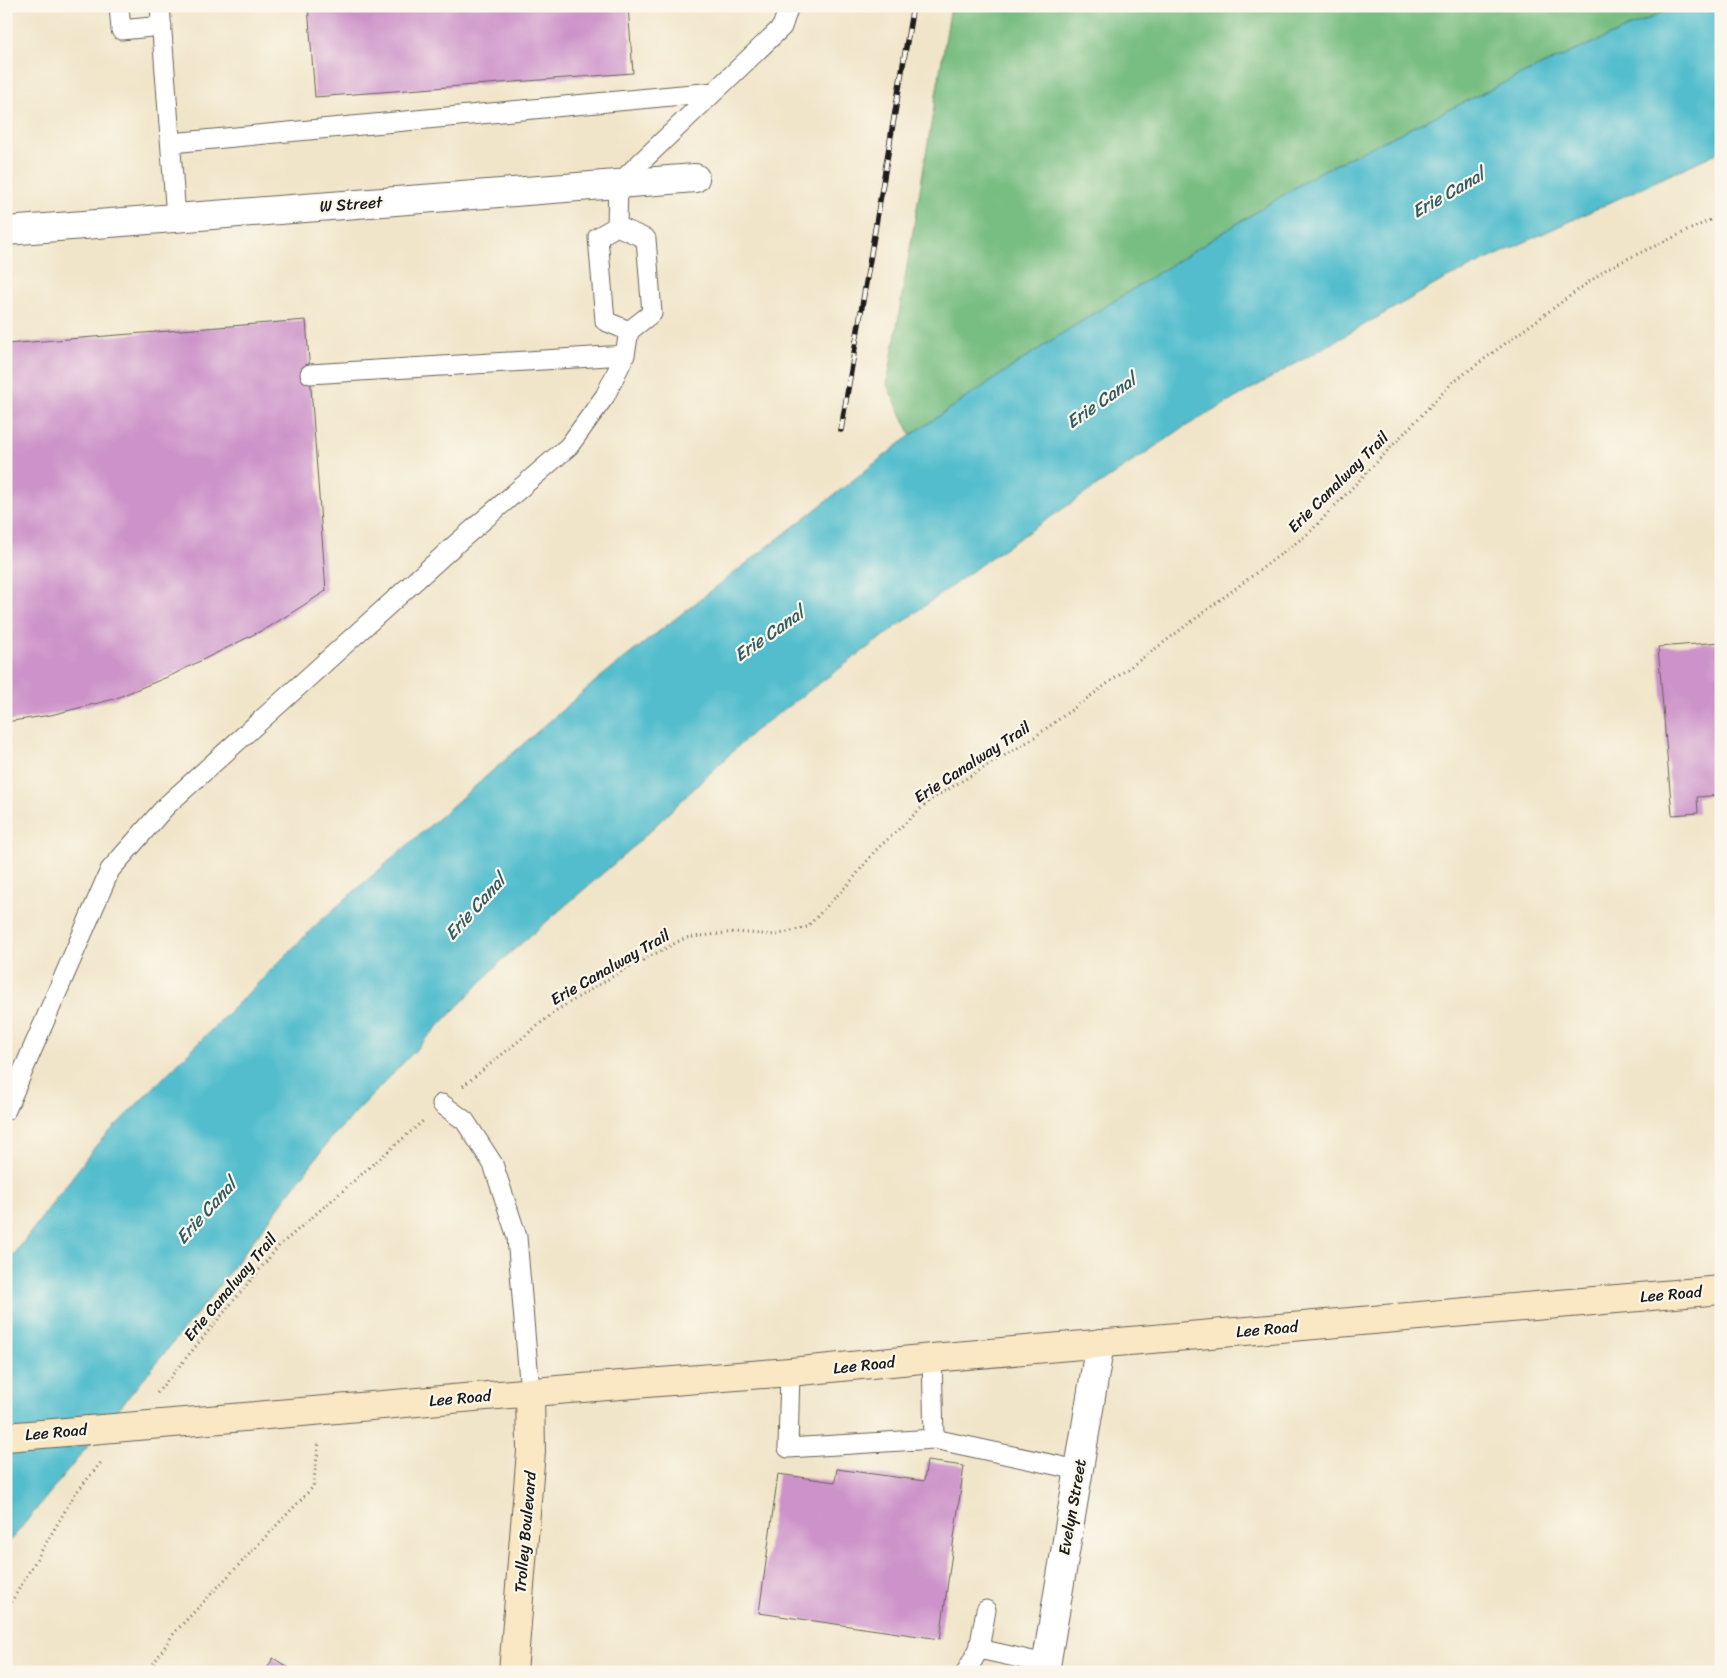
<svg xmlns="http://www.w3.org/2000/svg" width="1727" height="1678" font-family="Sriracha,sans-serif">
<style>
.forest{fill:#78bd81;stroke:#4a6c4e}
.water{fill:#52bdcd;stroke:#376c74}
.building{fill:#cc92c9}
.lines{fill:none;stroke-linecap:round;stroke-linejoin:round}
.lane-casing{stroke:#676259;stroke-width:21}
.street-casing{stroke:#676259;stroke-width:30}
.secondary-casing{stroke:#676259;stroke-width:30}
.path{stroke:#676259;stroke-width:3;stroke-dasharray:1 4;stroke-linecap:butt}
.lane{stroke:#fff;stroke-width:19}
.street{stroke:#fff;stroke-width:28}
.secondary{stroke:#fae7c3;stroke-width:28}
.rail-casing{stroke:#1c1c1c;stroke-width:5.5}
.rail{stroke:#fbf7ec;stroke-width:4;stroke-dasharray:11;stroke-linecap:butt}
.secondary-bridge-casing{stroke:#676259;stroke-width:30;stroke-linecap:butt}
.secondary-bridge{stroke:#fae7c3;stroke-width:28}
.labels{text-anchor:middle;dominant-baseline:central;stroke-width:4.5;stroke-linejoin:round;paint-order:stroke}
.street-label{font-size:16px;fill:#1c1c1c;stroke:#fbf7ec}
.water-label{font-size:18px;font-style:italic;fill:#325c63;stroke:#fbf7ec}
</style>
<rect width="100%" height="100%" fill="#fbf7ec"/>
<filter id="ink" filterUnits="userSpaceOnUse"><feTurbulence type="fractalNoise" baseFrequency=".02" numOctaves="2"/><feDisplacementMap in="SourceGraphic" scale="10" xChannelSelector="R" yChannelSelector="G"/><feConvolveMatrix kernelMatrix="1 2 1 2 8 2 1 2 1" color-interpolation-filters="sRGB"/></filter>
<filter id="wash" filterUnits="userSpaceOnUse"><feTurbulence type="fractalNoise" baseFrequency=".0096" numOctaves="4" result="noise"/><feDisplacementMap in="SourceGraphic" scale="20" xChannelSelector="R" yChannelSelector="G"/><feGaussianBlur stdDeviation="1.12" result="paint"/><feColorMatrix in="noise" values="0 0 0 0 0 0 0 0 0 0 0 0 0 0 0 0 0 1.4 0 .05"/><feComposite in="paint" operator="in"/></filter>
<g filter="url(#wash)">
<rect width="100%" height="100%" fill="#f1e5c9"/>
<path class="forest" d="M951 6H1678L1520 75 1318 173 1058 336 911 435 887 385Z"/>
<path class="water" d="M1678 6H1721V151L1443 280 1181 429 987 560 753 732 631 849 503 959 332 1137 208 1300 6 1546V1265L98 1143 318 923 598 679 911 435 1058 336 1318 173 1520 75Z"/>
<g id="blocks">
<path class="building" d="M308 6H628L633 73 315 97Z
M306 320 326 591 269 627 172 675 114 699 51 715 6 722V344Z
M1721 642V795L1697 797 1698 813 1672 815 1658 647Z
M927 1461 964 1466 940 1639 759 1613 778 1474 835 1482 837 1469 924 1481Z
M273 1658 296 1672H265Z"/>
</g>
</g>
<g filter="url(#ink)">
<use href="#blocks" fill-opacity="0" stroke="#676259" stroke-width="1"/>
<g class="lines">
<g class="lane-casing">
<path id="lane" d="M119 6 121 30 162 26
M160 6 176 217
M171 143 714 92
M617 226 618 184 782 27 789 6
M617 226 598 237 605 321 629 331
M310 374 625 355
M442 1104 465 1121 493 1164 517 1237 530 1392
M6 1110 110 870 167 805 456 544 569 446 605 396 625 355 629 331 652 313 646 239 617 226
M932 1358 934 1439 1078 1470
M790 1372 788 1448 934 1439
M979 1649 986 1610
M966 1672 979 1649 1046 1664"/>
</g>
<g class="street-casing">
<path id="street" d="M6 231 695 178
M1045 1672 1100 1343"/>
</g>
<g class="secondary-casing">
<path id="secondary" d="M221 1419 569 1389 790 1372 932 1358 1721 1290
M513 1672 531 1451 530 1392"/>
</g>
<path class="path" d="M463 1086 557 1010 615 975 685 938 734 932 776 935 807 927 852 880 875 851 930 800 1029 741 1163 643 1309 533 1453 382 1608 268 1721 215
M157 1393 279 1246 423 1121
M6 1611 75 1494 103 1460
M148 1672 174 1633 313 1487 319 1441"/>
<use href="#lane" class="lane"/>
<use href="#street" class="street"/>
<use href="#secondary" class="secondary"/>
<g class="rail-casing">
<path id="rail" d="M841 430 913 6"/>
</g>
<use href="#rail" class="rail"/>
<g class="secondary-bridge-casing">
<path id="secondary-bridge" d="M6 1437 221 1419"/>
</g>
<use href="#secondary-bridge" class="secondary-bridge"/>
</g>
</g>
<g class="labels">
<g class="street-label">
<text transform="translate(351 204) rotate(-4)">W Street</text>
<text transform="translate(1338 482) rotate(-45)">Erie Canalway Trail</text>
<text transform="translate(972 762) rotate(-33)">Erie Canalway Trail</text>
<text transform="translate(610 967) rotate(-30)">Erie Canalway Trail</text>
<text transform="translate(230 1287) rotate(-50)">Erie Canalway Trail</text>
<text transform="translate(1671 1294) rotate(-5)">Lee Road</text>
<text transform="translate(1267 1329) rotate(-5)">Lee Road</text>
<text transform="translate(864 1365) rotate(-6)">Lee Road</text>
<text transform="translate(460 1398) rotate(-5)">Lee Road</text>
<text transform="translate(56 1432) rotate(-5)">Lee Road</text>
<text transform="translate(1072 1507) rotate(-80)">Evelyn Street</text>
<text transform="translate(525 1532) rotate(-85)">Trolley Boulevard</text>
</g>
<g class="water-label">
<text transform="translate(1448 193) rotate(-30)">Erie Canal</text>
<text transform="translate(1101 401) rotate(-35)">Erie Canal</text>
<text transform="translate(769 634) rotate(-35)">Erie Canal</text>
<text transform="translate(475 907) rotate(-48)">Erie Canal</text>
<text transform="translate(206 1211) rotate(-48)">Erie Canal</text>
</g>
</g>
<rect width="1727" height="1678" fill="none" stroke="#fbf7ec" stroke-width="25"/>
</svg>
